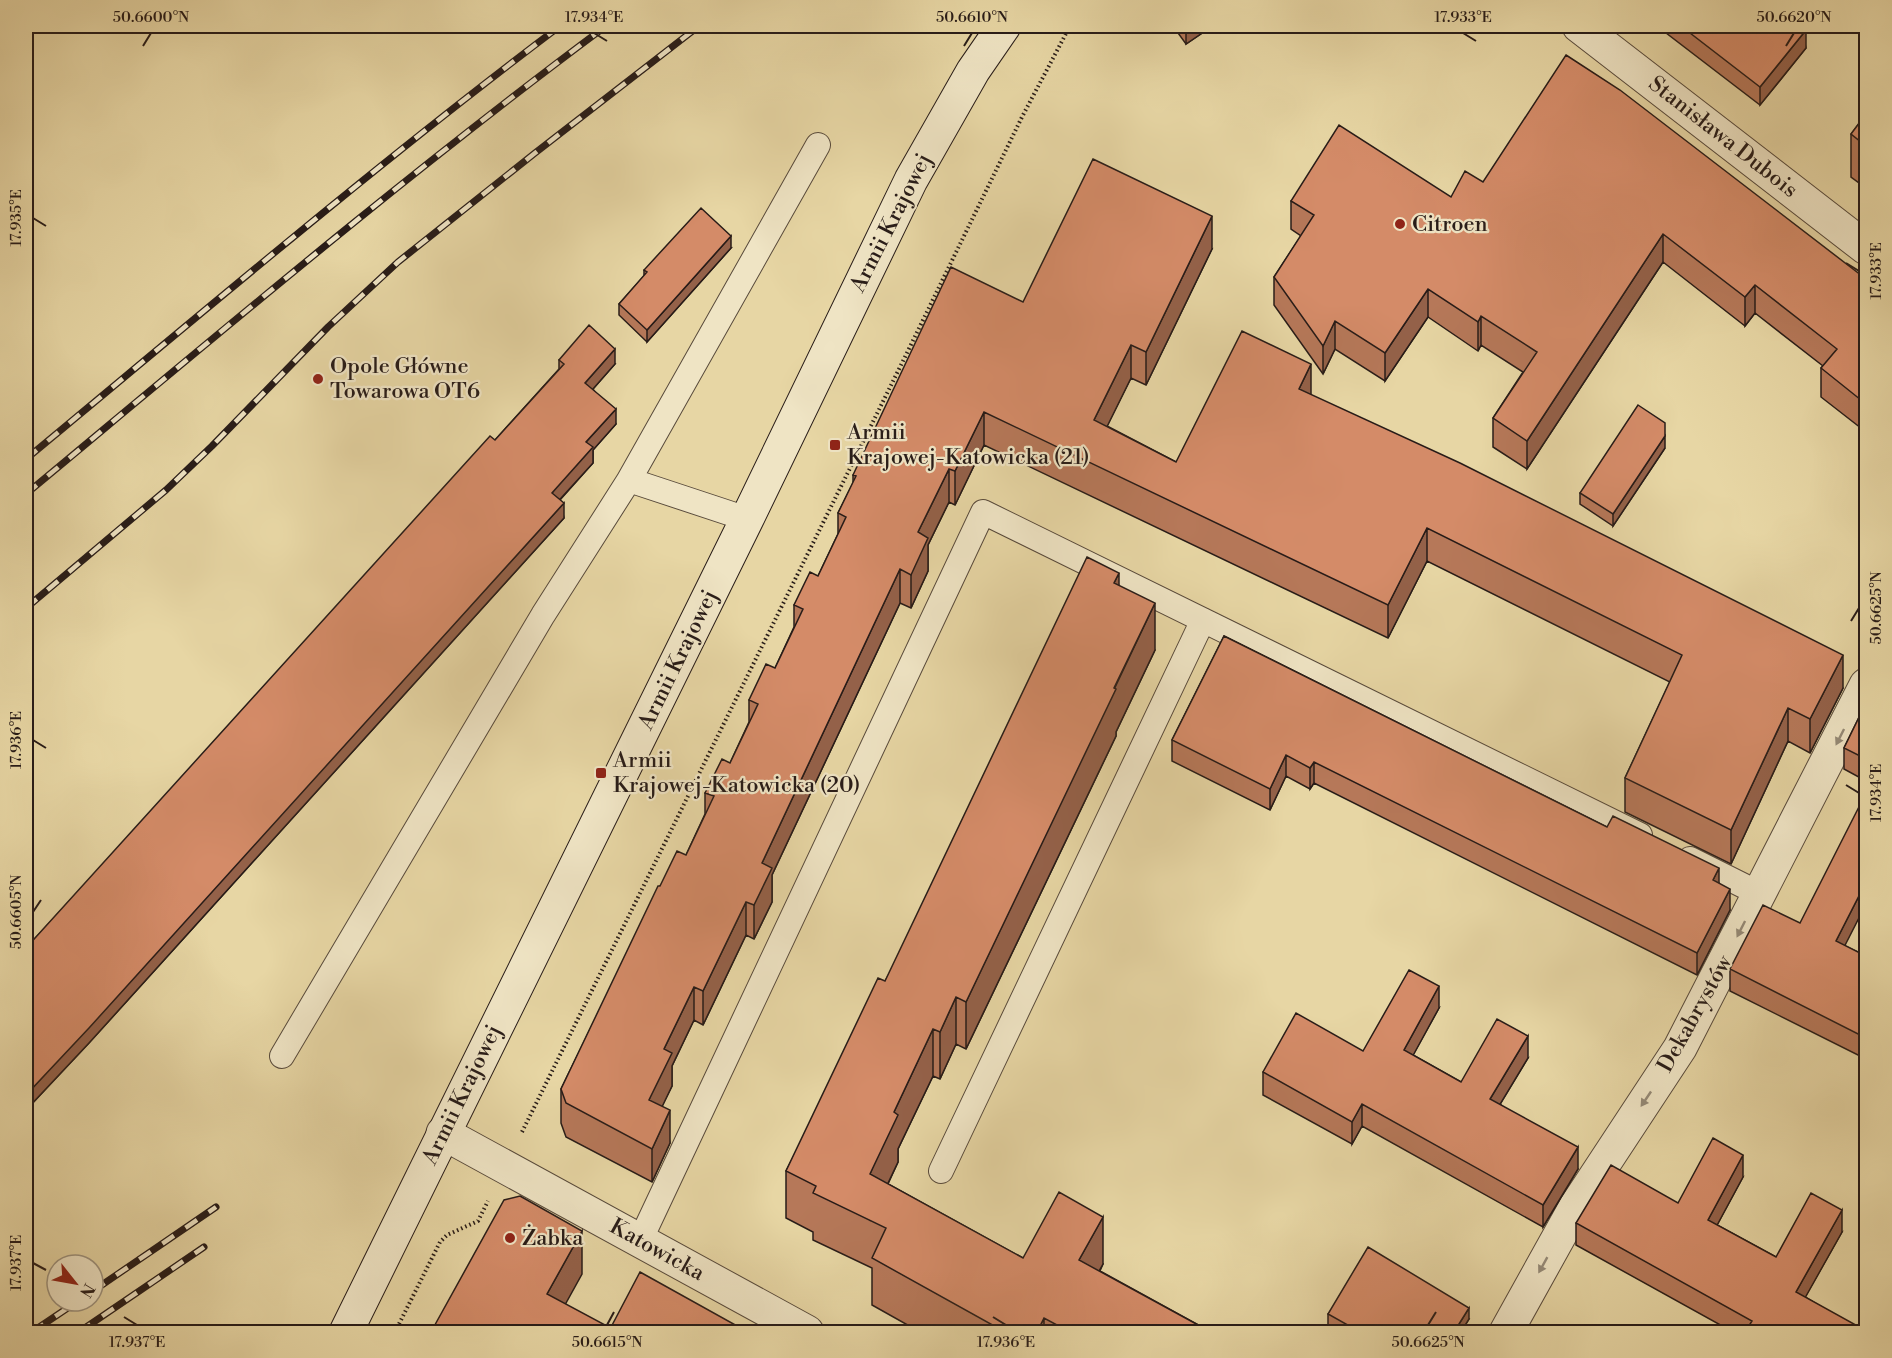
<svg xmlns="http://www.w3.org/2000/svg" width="1892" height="1358" font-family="'Libre Bodoni',serif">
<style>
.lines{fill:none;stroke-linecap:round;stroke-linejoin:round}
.lane-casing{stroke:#584a3b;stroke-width:26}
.street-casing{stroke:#584a3b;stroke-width:35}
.secondary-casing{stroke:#281c18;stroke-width:35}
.path{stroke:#281c18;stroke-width:4;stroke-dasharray:1.5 3;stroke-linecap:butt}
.lane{stroke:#efe4c4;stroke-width:24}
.street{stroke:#efe4c4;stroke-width:33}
.secondary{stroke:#efe4c4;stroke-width:33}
.rail-casing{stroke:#281c18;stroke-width:7}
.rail{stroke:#efe4c4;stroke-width:4.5;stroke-dasharray:14;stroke-linecap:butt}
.wall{fill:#b67859;stroke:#281c18;stroke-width:1.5}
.shaded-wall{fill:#946149;stroke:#281c18;stroke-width:1.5}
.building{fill:#d48b68;stroke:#281c18;stroke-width:1.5}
.oneway{fill:#958a77}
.ticks{fill:none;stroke:#281c18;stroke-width:2}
.poi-dot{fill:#8f2418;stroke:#efe4c4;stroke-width:2}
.labels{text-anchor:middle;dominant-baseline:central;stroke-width:4.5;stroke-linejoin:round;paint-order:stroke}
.street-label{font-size:22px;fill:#281c18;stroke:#efe4c4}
.poi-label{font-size:22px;fill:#281c18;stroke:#efe4c4;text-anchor:start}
.neatline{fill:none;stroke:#281c18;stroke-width:2}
.ticks-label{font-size:15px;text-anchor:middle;fill:#281c18}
</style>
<rect width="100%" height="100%" fill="#e7d6a4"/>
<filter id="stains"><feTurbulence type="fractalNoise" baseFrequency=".00333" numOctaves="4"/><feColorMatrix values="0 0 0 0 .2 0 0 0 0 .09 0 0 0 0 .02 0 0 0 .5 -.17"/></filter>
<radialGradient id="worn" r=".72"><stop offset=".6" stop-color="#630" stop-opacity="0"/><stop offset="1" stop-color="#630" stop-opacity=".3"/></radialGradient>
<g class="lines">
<g class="lane-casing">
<path id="lane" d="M747 519 629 480 818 145
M1690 859 1760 894
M282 1056 543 615 629 480
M941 1171 1203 620
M640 1241 983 512 1640 835"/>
</g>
<g class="street-casing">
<path id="street" d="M1579 26 1866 248
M443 1133 807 1332
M1506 1332 1576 1206 1680 1048 1866 685"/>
</g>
<g class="secondary-casing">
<path id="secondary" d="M346 1332 747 519 911 180 973 71 1004 26"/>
</g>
<path class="path" d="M522 1132 904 359 1022 117 1070 26
M395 1332 440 1242 447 1235 478 1221 488 1201"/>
<use href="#lane" class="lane"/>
<use href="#street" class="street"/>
<use href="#secondary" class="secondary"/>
<g class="rail-casing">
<path id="rail" d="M26 459C202 313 377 164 560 26
M26 494C217 335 407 174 606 26
M26 608 166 490 212 446 328 327 398 262 535 153 699 26
M93 1291 216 1207
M32 1332 78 1301
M79 1332 204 1247"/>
</g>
<use href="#rail" class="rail"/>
</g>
<path class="wall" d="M1173 26H1219L1213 29 1211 27 1186 44Z
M1657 26H1801L1806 48 1760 105Z
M1866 114V188L1851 177V134Z
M1483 182 1866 279V432L1821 397V368L1823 366 1755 313 1745 326 1663 262 1527 469 1493 447V418L1523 372 1481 345 1478 351 1428 317 1385 381 1335 349 1323 374 1274 305V277L1301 236 1291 229V201L1451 197Z
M731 248 647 342 619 315V304L644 276V270Z
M1212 249 1146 385 1131 378 1107 426 1176 462 1311 395 1843 688 1810 753 1788 741 1731 864 1625 812V778L1670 682 1427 561 1388 638 984 445 955 505 949 502 928 545V571L911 608 900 603 772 875V902L754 939 746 935 703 1025 694 1020 672 1066V1086L662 1106 670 1143 652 1182 566 1137 561 1123V1089L660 886 686 855 705 814V793L730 763 749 722V700L775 668 794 627V605L818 576 838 534V513L853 483V475L1023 302Z
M559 360 615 364 593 389 616 424 593 450V463L560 500 564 518 89 1043 26 1110V948L495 440 559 369Z
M1665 448 1613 526 1580 504V493Z
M1119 586 1155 650 1116 732V736L966 1049 956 1044 940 1079 933 1076 898 1149V1162L888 1184 1023 1258 1103 1264 1100 1271 1211 1332H920L872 1305V1268L813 1240V1232L786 1218V1171L885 981Z
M1224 636 1719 883 1730 910 1697 975 1314 783 1310 789 1286 776 1270 810 1172 761V740Z
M1866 703V781L1844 769V748Z
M1845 946 1866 956V1059L1730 991V969Z
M1439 1008 1413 1055 1461 1082 1528 1058 1500 1104 1578 1169 1543 1227 1362 1126 1352 1144 1263 1095V1072L1363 1051Z
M1743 1177 1717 1225 1776 1257 1842 1232 1805 1297 1863 1332H1733L1576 1245V1223L1678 1203Z
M1328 1314 1469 1319 1461 1332H1340L1328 1326Z"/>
<path class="shaded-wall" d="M1186 26H1211V27L1186 44Z
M1806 30V48L1760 105V87Z
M1212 216V249L1146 385V352Z
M1663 234V262L1527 469V441Z
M731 236V248L647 342V330Z
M1755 285V313L1745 326V297Z
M1428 289V317L1385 381V353Z
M1481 316V345L1478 351V322Z
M1335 321V349L1323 374V346Z
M1131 345V378L1094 453V420Z
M615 349V364L585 398V383Z
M1311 364V397L1299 389Z
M616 409V424L593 450V463L552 508V493L586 442Z
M984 412V445L955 505V471Z
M1665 436V448L1613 526V514Z
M949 469V502L928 545V571L911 608V575L918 532Z
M564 503V518L89 1043 26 1110V1095Z
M1427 528V561L1388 638V605Z
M900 569V603L772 875V902L754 939V905L762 863Z
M1119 573V620L1114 583Z
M1155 603V650L1116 732V736L966 1049V1002Z
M1843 655V688L1810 753V719Z
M1788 708V741L1731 864V830Z
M1286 755V776L1270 810V789Z
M1314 762V783L1310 789V768Z
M1719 868V890L1713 880Z
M1866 882V904L1836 963V941Z
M1730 889V910L1697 975V953Z
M746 902V935L703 1025V991Z
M1439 986V1008L1404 1072V1050Z
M694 987V1020L672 1066V1086L649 1134V1100L664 1049Z
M956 997V1044L940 1079V1032Z
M933 1029V1076L898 1149V1162L870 1221V1174L894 1112Z
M1528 1036V1058L1490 1121V1099Z
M1362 1104V1126L1352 1144V1122Z
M670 1110V1143L652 1182V1149Z
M1578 1147V1169L1543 1227V1205Z
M1743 1155V1177L1708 1242V1220Z
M1842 1210V1232L1796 1314V1292Z
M1103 1217V1264L1079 1307V1260Z
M582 1231V1274L550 1332 547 1294Z
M1469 1308V1319L1461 1332H1454Z
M1044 1318V1332H1037Z"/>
<path class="building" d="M1681 26H1801L1806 30 1760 87Z
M1566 55 1620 90 1866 279V309L1865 311H1866V404L1821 368 1837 349 1755 285 1745 297 1663 234 1527 441 1493 418 1537 352 1481 316 1478 322 1428 289 1385 353 1335 321 1323 346 1274 277 1314 215 1291 201 1339 125 1451 197 1465 171 1483 182Z
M1866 114V146L1851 134Z
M1093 159 1212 216 1146 352 1131 345 1094 420 1176 462 1242 331 1311 364 1299 389 1460 463 1843 655 1810 719 1788 708 1731 830 1625 778 1682 655 1427 528 1388 605 984 412 955 471 949 469 918 532 928 538 911 575 900 569 762 863 772 868 754 905 746 902 703 991 694 987 664 1049 672 1053 649 1100 670 1110 652 1149 566 1103 561 1089 658 886H660L677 851 686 855 714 796 705 793 722 759 730 763 758 704 749 700 766 664 775 668 803 609 794 605 810 572 818 576 846 517 838 513 856 476 853 475 951 267 1023 302Z
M701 208 731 236 647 330 619 304 647 272 644 270Z
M589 325 615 349 585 383 616 409 586 442 593 447 552 493 564 503 89 1028 26 1095V948L490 436 495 440 564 364 559 360Z
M1638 405 1665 423V436L1613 514 1580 493Z
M1087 557 1119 573 1114 583 1155 603 1114 688 1116 689 966 1002 956 997 940 1032 933 1029 894 1112 898 1115 870 1174 1023 1258 1059 1192 1103 1217 1079 1260 1211 1332H1070L1044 1318 1037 1332H1005L872 1258 886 1228 813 1193 816 1186 786 1171 878 978 885 981Z
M1224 636 1607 827 1613 816 1719 868 1713 880 1730 889 1697 953 1314 762 1310 768 1286 755 1270 789 1172 740Z
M1866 703V759L1844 748Z
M1866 793V882L1836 941 1866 956V1038L1730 969 1763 905 1800 923Z
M1409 970 1439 986 1404 1050 1461 1082 1497 1019 1528 1036 1490 1099 1578 1147 1543 1205 1362 1104 1352 1122 1263 1072 1296 1013 1363 1051Z
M1713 1138 1743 1155 1708 1220 1776 1257 1811 1193 1842 1210 1796 1292 1863 1329 1861 1332H1745L1752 1321 1576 1223 1611 1165 1678 1203Z
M520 1196 582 1231 547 1294 607 1326 604 1332H431L504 1200Z
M1368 1247 1469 1308 1454 1332H1360L1328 1314Z
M640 1272 748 1332H612L609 1331Z"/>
<defs><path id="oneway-solid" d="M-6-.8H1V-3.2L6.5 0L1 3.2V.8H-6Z" transform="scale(1.5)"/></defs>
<g class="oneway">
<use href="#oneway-solid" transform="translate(1840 737) rotate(117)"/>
<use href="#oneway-solid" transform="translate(1741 929) rotate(117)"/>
<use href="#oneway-solid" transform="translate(1646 1099) rotate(124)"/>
<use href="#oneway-solid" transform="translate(1543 1265) rotate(119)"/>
</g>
<path class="ticks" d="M594 33 607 41M1463 33 1476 41M143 46 151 33M964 46 972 33M1786 46 1794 33M33 218 46 226M1846 263 1859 271M1851 621 1859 608M33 740 46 748M1846 785 1859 793M33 912 41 900M33 1263 46 1270M124 1317 137 1325M993 1317 1006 1325M607 1325 614 1312M1428 1325 1436 1312"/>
<g class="poi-dot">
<circle cx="1400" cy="224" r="6"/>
<circle cx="318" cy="379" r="6"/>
<rect x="829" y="439" width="12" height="12" rx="3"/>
<rect x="595" y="767" width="12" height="12" rx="3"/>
<circle cx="510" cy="1238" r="6"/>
</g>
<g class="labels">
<g class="street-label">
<text transform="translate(1723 137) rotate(38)">Stanisława Dubois</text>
<text transform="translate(891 223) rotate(-63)">Armii Krajowej</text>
<text transform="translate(678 660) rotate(-64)">Armii Krajowej</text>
<text transform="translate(1695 1014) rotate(-61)">Dekabrystów</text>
<text transform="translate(462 1095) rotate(-64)">Armii Krajowej</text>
<text transform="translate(657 1250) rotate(29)">Katowicka</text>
</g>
<g class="poi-label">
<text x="1412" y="224">Citroen</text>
<text x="330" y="366">Opole Główne<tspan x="330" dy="25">Towarowa OT6</tspan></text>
<text x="847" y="432">Armii<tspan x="847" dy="25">Krajowej-Katowicka (21)</tspan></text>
<text x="613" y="760">Armii<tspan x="613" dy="25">Krajowej-Katowicka (20)</tspan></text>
<text x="522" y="1238">Żabka</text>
</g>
</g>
<rect width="1892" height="1358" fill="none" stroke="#e7d6a4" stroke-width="66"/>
<g transform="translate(75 1283) rotate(121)"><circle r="28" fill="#efe4c4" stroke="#9f947f" stroke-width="1.5"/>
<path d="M0-4.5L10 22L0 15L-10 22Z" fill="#8f2418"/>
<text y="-9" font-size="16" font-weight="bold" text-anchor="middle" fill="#281c18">N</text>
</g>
<rect x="33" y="33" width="1826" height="1292" class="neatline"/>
<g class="ticks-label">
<text x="151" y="22">50.6600°N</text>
<text x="594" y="22">17.934°E</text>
<text x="972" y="22">50.6610°N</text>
<text x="1463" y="22">17.933°E</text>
<text x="1794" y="22">50.6620°N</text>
<text transform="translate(16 218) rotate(-90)" y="5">17.935°E</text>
<text transform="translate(1876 271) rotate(-90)" y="5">17.933°E</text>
<text transform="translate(1876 608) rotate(-90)" y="5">50.6625°N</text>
<text transform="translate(16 740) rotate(-90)" y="5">17.936°E</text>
<text transform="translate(1876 793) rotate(-90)" y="5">17.934°E</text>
<text transform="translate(16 912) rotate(-90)" y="5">50.6605°N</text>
<text transform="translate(16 1263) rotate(-90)" y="5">17.937°E</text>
<text x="137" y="1347">17.937°E</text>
<text x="607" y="1347">50.6615°N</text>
<text x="1006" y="1347">17.936°E</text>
<text x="1428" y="1347">50.6625°N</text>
</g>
<rect width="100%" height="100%" filter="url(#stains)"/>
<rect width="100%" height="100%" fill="url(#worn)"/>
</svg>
